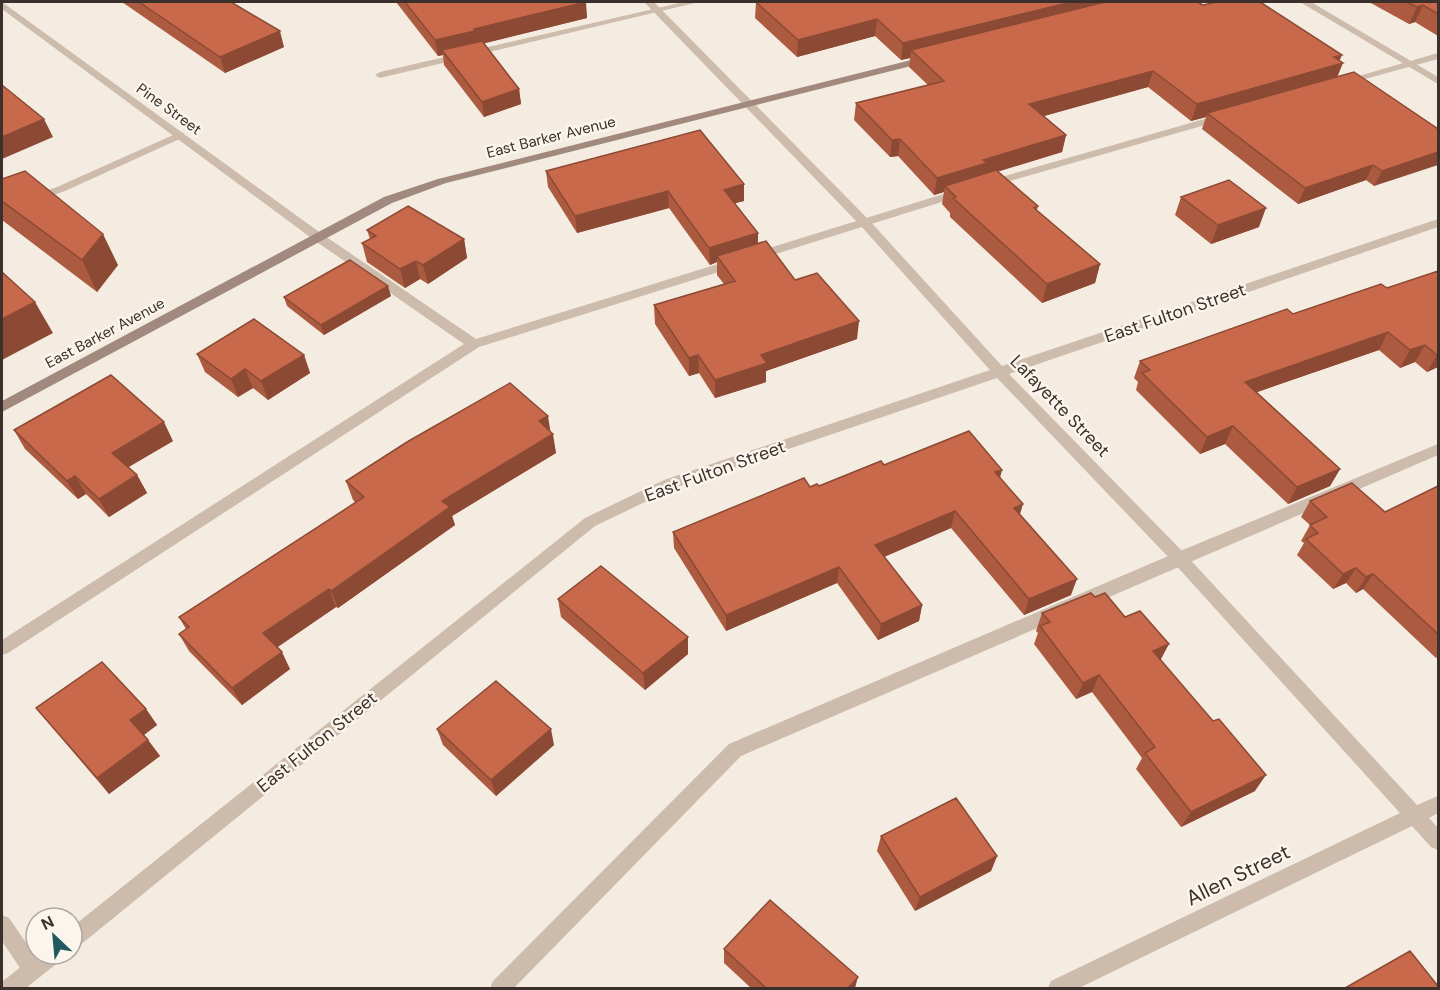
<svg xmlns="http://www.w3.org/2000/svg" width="1440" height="990" font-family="'DM Sans',sans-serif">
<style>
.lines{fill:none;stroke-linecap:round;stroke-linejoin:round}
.lane{fill:#cdbbac;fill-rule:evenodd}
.street{fill:#cdbbac;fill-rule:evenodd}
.secondary{fill:#a18a7d;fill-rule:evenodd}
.wall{fill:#ac5a40}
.shaded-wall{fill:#8c4a34}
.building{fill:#c8694b;stroke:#8c4a34;stroke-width:1.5}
.labels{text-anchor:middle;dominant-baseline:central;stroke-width:5;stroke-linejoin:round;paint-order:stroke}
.far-street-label{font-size:15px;fill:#3b302b;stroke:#fbf5ee}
.street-label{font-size:18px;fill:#3b302b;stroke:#fbf5ee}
.near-street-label{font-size:21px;fill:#3b302b;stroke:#fbf5ee}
</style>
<rect width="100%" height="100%" fill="#f4ebe1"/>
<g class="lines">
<path class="lane" d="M684 2H699L380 78 375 75 380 72Z
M1438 53V59L1343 85 1338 82Z
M1222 114 1226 115V119L992 186H984L982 184 984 182Z
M180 132 184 133V137L65 191 2 213V206L57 187Z
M963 188 969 192 967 194 479 347 8 653 2 655V640L464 344 314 240V234H322L476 339Z
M1438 444V455L741 756 514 988H490L493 981 729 744 1173 554Z
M2 915 9 918 40 963 43 970 40 977 33 980 26 977 2 941Z"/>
<path class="street" d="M2 2 322 234V240H314L2 9Z
M644 2H654L868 219 1002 366 1438 219V227L1009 374 1185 554 1417 805 1438 796V813L1429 818 1438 828V850L1431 847 1412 826 1079 988H1048L1051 981 1400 813 1173 562 997 378 674 488 595 526 79 946 72 949V927L585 518 664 480 990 370 860 225Z
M1300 2H1311L1438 77V84Z
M37 954H63L60 961 26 988H2L3 981Z"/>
<path class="secondary" d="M927 56 931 57V61L446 183 392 203 2 412V401L384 197 438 179Z"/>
</g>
<path class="wall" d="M122 2H231L284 47 225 73Z
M396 2H585L587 18 484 43 519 89 521 104 484 117 444 65 443 55 438 56Z
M756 2 1203 5 1339 61 1337 77 1438 129 1374 186 1366 180 1298 204 1202 129 1206 117 1191 121 1148 87 1044 116 1066 135 1062 152 998 171 1038 206 1037 210 1100 264 1095 283 1042 303 950 217V213L942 204 944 192 934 195 898 156 890 157 854 120 856 103 928 85 909 67 910 58 901 60 875 36 797 57 755 18Z
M1369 2H1438V36L1415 22 1409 24Z
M546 171 744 184V201L735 203 758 233V244L857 339 766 371V382L715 398 699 373 689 376 655 324 654 305 724 284 717 275V262L710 265 669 208 577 233 548 187Z
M2 179 118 265 97 292 2 220Z
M1181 197 1259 227 1211 244 1175 215Z
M367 230 464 239 467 258 428 284 420 279 405 288 367 262 362 243 370 239Z
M1438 271V367L1427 372 1415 362 1400 368 1379 350 1257 392 1340 469 1330 486 1288 504 1225 444 1200 454 1136 390 1138 382 1134 378 1140 361 1293 314 1387 288Z
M391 296 324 335 287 306 284 297Z
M197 354 304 355 310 373 268 400 253 388 238 397 205 372Z
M14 430 173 441 128 467 137 475 147 493 109 517 86 494 78 499 25 449Z
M550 432 556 453 452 516 455 525 338 608 336 607 277 647 290 669 242 705 189 651 179 634 186 629 179 617 356 503 353 500 346 481Z
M884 465 1000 478 1020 514 1071 595 1024 615 951 528 884 557 922 605 919 621 878 640 837 583 726 631 674 548 673 532 810 487 819 486Z
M1438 486V657L1436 658 1363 589 1356 593 1346 583 1333 589 1297 555 1304 543 1301 541 1310 525 1301 517 1310 501 1385 512Z
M1095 597 1161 660 1255 791 1181 827 1136 769 1142 758 1092 692 1076 699 1034 644 1038 633 1036 631 1042 613Z
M558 599 688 637V654L645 690 561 617Z
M36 708 146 709 157 725 144 735 160 756 109 794Z
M437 729 554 745 496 796 443 745Z
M881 836 997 856 991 871 915 911 877 851Z
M724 949 855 988H751L724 963Z"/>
<path class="shaded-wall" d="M586 2 587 18 478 45 442 50 443 55 438 56 435 40 474 29Z
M1071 2H1132L911 50 910 58 901 60 903 43Z
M1423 5 1415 22 1409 24 1417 7Z
M877 19 875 36 797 57 798 40Z
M280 31 284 47 225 73 220 57Z
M1342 55 1338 64 1343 63 1336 80 1207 113 1206 117 1191 121 1197 104Z
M1153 71 1148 87 1026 121 1029 104Z
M519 89 521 104 484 117 482 102Z
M44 119 53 137 2 159V137Z
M1066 135 1062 152 984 176 945 186 944 192 934 195 937 178 983 160Z
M900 139 898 156 890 157 892 140Z
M1438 152V165L1374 186 1382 171Z
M1373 165 1366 180 1298 204 1305 188Z
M744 184V201L724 206V190Z
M668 191 669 208 577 233 575 216Z
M1266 208 1259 227 1211 244 1218 225Z
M758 233 757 250 717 256V262L710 265 709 248Z
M103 234 118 265 97 292 82 260Z
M464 239 467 258 428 284 423 265Z
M416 261 420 279 405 288 400 269Z
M1100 264 1095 283 1042 303 1047 284Z
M388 286 391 296 324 335 321 325Z
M35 302 53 333 2 360V319Z
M859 321 857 339 766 371V382L715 398V380L761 355Z
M1388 332 1379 350 1237 399 1245 382Z
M1425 345 1415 362 1400 368 1410 350Z
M1438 354V367L1427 372 1437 355Z
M304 355 310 373 268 400 261 381Z
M698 355 699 373 689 376V358Z
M245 369 253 388 238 397 231 379Z
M548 416 551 435 539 421Z
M164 422 173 441 122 471 112 453Z
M1233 426 1225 444 1200 454 1207 437Z
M553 434 556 453 452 516 455 525 338 608 331 591 442 501Z
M1340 469 1330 486 1288 504 1297 487Z
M1002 470 998 486 995 472Z
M137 475 147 493 109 517 99 499Z
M75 476 86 494 78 499 67 481Z
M1023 504 1018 521 1014 508Z
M955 511 951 528 872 562 875 545Z
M839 567 837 583 726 631V615Z
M1356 568 1346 583 1333 589 1343 574Z
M1373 574 1363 589 1356 593 1366 577Z
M1077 579 1071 595 1024 615 1029 599Z
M329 589 336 607 272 651 263 633Z
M922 605 919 621 878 640 881 624Z
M688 637V654L645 690 643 673Z
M1169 644 1160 661 1153 651Z
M282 652 290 669 242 705 232 688Z
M1099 675 1092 692 1076 699 1083 683Z
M146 709 157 725 142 736 130 720Z
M551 729 554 745 496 796 491 780Z
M148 740 160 756 109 794 97 778Z
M1266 775 1255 791 1181 827 1191 812Z
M997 856 991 871 915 911 920 897Z
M858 977 855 988H848Z"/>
<path class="building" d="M139 2H231L280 31 220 57Z
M405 2H586L474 29 475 31 435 40Z
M756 2H1071L903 43 877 19 798 40Z
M1105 2H1197L1203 5 1217 2H1260L1342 55 1334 57 1343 63 1197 104 1153 71 1029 104 1066 135 983 160 987 163 937 178 900 139 892 140 856 103 944 81 911 50Z
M1407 2H1438V14L1423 5 1417 7Z
M482 41 519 89 482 102 442 50Z
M1354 72 1438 129V152L1382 171 1373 165 1305 188 1207 113Z
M2 85 44 119 2 137Z
M700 130 744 184 724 190 758 233 709 248 668 191 575 216 546 171Z
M996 170 1038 206 1034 208 1100 264 1047 284 953 198 956 197 945 186Z
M25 171 103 234 82 260 2 201V179Z
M1229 180 1266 208 1218 225 1181 197Z
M408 206 464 239 423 265 416 261 400 269 362 243 376 236 367 230Z
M766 241 795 280 817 273 859 321 761 355 767 363 715 380 698 355 689 358 654 305 735 281 717 256Z
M350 260 388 286 321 325 284 297Z
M1438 271V354L1437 355 1425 345 1410 350 1388 332 1245 382 1340 469 1297 487 1233 426 1207 437 1142 373 1150 370 1140 361 1287 309 1293 314 1381 284 1387 288Z
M2 272 35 302 2 319Z
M254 319 304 355 261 381 245 369 231 379 197 354Z
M111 375 164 422 112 453 137 475 99 499 75 476 67 481 14 430Z
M510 383 548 416 539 421 553 434 442 501 450 507 331 591 329 589 263 633 282 652 232 688 179 634 189 627 179 617 364 497 346 481 407 442Z
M969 431 1002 470 995 472 1023 504 1014 508 1077 579 1029 599 955 511 875 545 922 605 881 624 839 567 726 615 673 532 804 478 810 487 817 484 819 486 881 461 884 465Z
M1352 483 1385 512 1438 486V634L1373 574 1366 577 1356 568 1343 574 1306 539 1318 533 1310 525 1327 517 1310 501Z
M601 566 688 637 643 673 558 599Z
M1091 593 1095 597 1105 593 1125 617 1140 611 1169 644 1153 651 1213 721 1219 719 1266 775 1191 812 1145 753 1155 747 1099 675 1083 683 1040 626 1050 622 1042 613Z
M102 662 146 709 130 720 148 740 97 778 36 708Z
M496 681 551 729 491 780 437 729Z
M956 798 997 856 920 897 881 836Z
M770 900 858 977 848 988H766L724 949Z
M1410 951 1438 986V988H1345Z"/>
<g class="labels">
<g class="far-street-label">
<text transform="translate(169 109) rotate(36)">Pine Street</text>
<text transform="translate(551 137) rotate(-14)">East Barker Avenue</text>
<text transform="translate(105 333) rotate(-28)">East Barker Avenue</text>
</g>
<g class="street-label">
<text transform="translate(1175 313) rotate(-19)">East Fulton Street</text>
<text transform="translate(1060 406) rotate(46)">Lafayette Street</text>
<text transform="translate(715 471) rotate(-20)">East Fulton Street</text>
<text transform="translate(317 742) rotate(-39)">East Fulton Street</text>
</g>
<g class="near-street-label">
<text transform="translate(1238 875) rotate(-26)">Allen Street</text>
</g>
</g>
<rect width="1440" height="990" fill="none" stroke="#3b302b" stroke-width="6"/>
<g transform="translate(54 936) rotate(334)"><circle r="28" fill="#fbf5ee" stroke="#aea6a0" stroke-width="1.5"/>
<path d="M0-4.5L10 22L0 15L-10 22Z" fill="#1f5a5e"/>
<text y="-9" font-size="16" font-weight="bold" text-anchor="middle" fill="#3b302b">N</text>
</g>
</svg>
